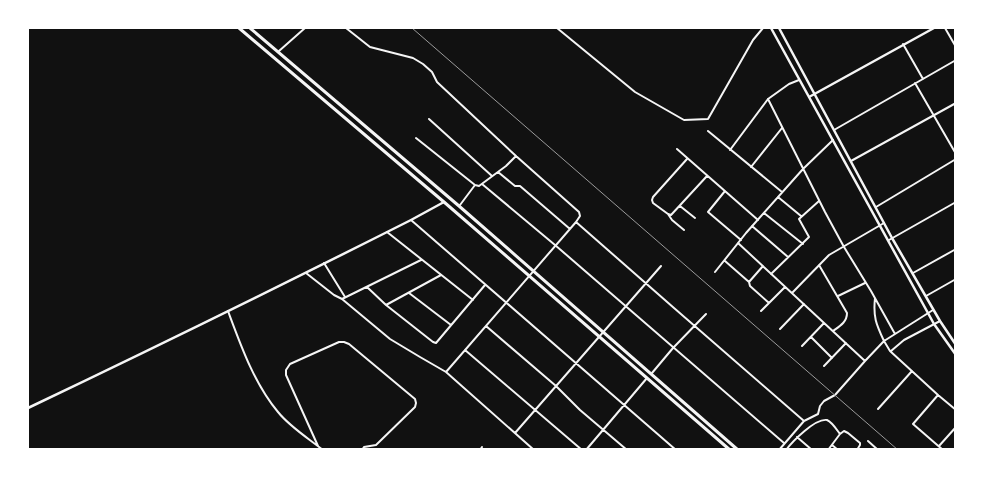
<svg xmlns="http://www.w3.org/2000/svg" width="983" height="477" font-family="'Titillium Web',sans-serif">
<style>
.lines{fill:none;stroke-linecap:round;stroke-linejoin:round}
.minor{stroke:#f5f5f5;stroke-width:2}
.tertiary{stroke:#f5f5f5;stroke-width:2.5}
.trunk{stroke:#f5f5f5;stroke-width:3}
.rail{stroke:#9a9a9a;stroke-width:1}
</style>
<rect width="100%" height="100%" fill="#111"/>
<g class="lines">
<path class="minor" d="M346 28 370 47 413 58 423 64 432 72 437 82 516 156 579 212 580 216 576 222
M557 28 635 92 684 120 708 119 753 40 763 28
M945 28 956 47
M903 44 923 79
M279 51 305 28
M915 83 956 154
M768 99 825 212 844 247 871 291 895 334
M429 119 492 176
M834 130 956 60
M708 131 782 192
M416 138 475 185
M677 149 758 220
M730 150 768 99 789 84 799 80
M687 159 653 197 652 200 653 203 668 214 671 215 707 176
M851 161 956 103
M751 167 782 128
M498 172 515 186H520L570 229
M482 184 555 245 784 443
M725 191 708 212 741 240
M778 197 801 216
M460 205 475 185 479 186 506 166 516 156
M680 206 695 218
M876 207 956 159
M764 213 803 244
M668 214 672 220 684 230
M411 220 676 450
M752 226 788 257
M387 232 473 300
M889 240 956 202
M738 243 865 361
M725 261 749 282
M324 263 345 297
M819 265 847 313C847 322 840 326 833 331
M763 266 749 282 750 286 769 303
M715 272 746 233 803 169 833 140
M306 273 334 295 342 299 390 339 420 357 446 372 534 450
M913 273 956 249
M771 274 809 237 799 219 819 201
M367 287 386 305 433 342 436 343 485 285
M409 293 451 325
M792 293 829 255 884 223
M838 296 865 283
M926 296 956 279
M342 299 421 260
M386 305 441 275
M933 310 884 341 890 351 938 395 913 424 943 450
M228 311C241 346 254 383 278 412 290 427 308 438 323 450
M761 311 785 287
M486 326 556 386 580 410 627 450
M780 329 804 304
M811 337 832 358
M802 346 824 323
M465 350 582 450
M891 351 904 340 940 321
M824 366 846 343
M446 372 576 222 674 308 804 421
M652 373 673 348 706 314
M938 395 956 410
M878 409 912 371
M515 433 661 266
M797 437 812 450
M868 441 878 450
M832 445 838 450
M318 446 286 375V370L290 364 339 342H344L349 344 415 399 416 403 415 407 376 445 364 447 362 450
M939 446 956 427
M480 450 482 447
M586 450 647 378
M779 450 804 421 818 414 820 406 824 401 835 395 865 361 884 341C876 324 873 317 875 298
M786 450C792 442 815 418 827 420 832 422 837 430 840 434
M828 450 840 434 844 431 848 433 860 443V445L857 450"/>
<path class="tertiary" d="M771 28 934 324 956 355
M779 28 892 238 940 321 956 345
M809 97 934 28
M28 408C156 347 284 284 411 220L444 202"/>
<path class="trunk" d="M239 28 444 202 730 450
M250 28 459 206 738 450"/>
<path class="rail" d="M412 28 898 450"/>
</g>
<rect width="983" height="477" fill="none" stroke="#ffffff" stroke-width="58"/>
</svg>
